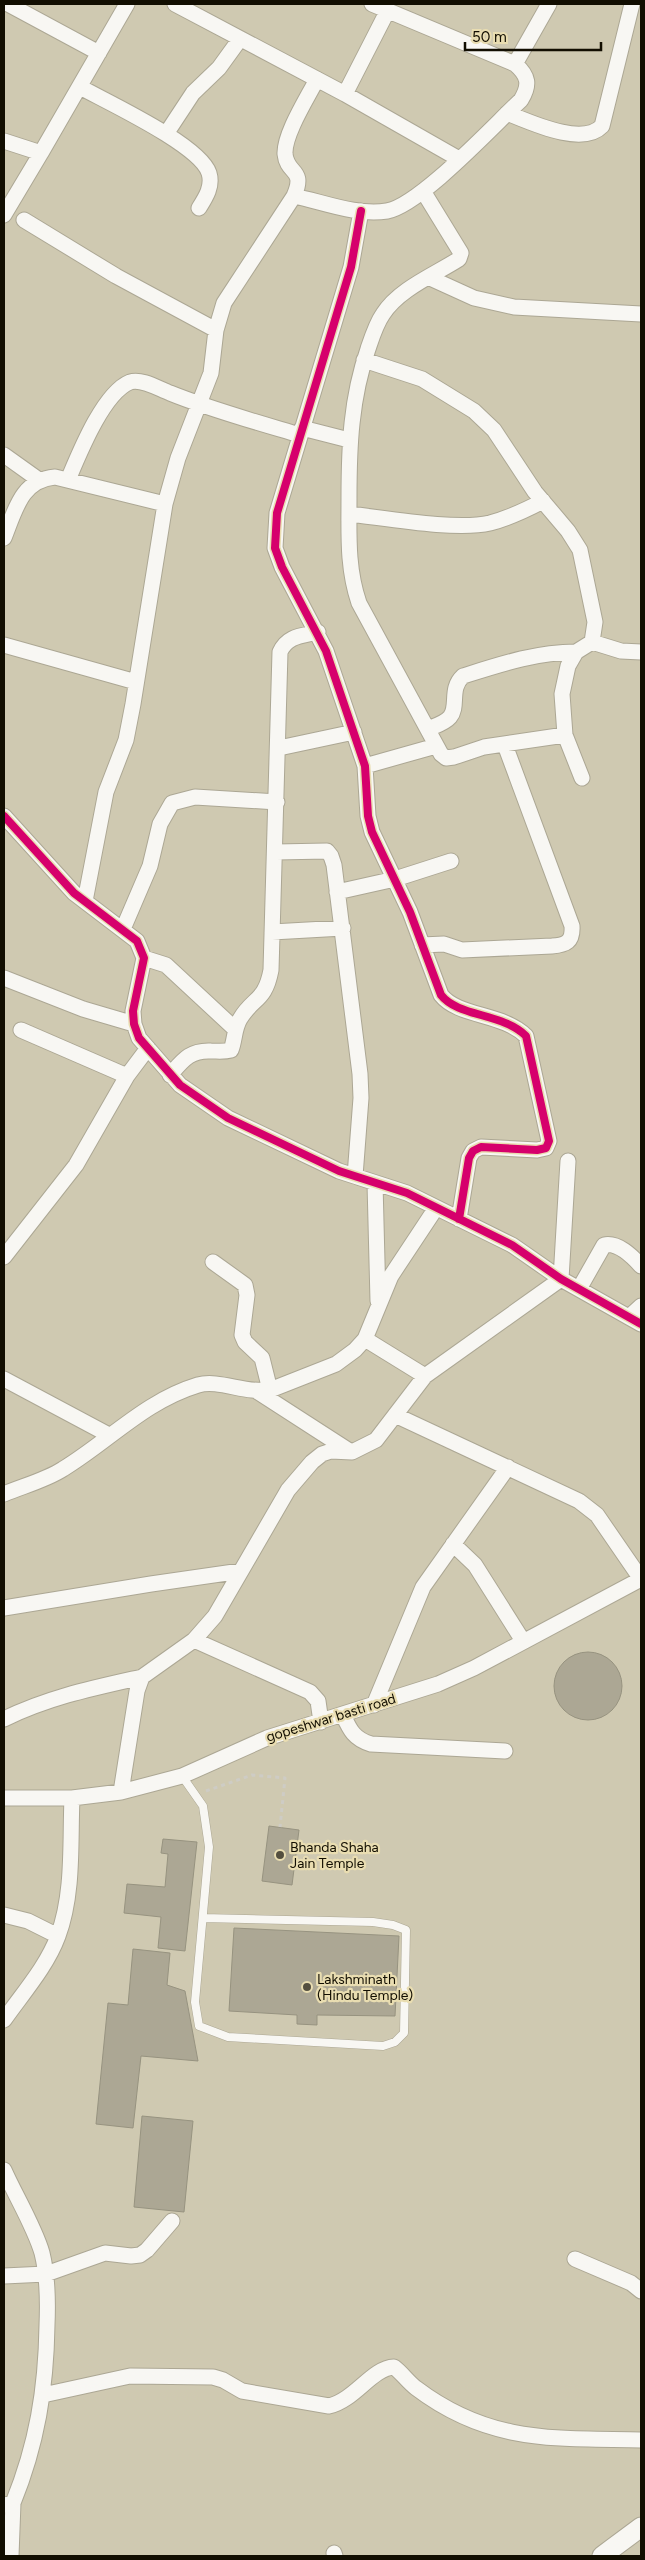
<svg xmlns="http://www.w3.org/2000/svg" width="645" height="2560" font-family="Figtree,sans-serif">
<style>
.building{fill:#aca794;stroke:#979380}
.lines{fill:none;stroke-linecap:round;stroke-linejoin:round}
.service-casing{stroke:#aca794;stroke-width:9}
.minor-casing{stroke:#aca794;stroke-width:17}
.tertiary-casing{stroke:#aca794;stroke-width:21}
.path{stroke:#ceccc5;stroke-width:3;stroke-dasharray:4 4;stroke-linecap:butt}
.service{stroke:#f8f7f3;stroke-width:8}
.minor{stroke:#f8f7f3;stroke-width:15}
.tertiary{stroke:#f8f7f3;stroke-width:19}
.cycleway-casing{stroke:#e9ddb1;stroke-width:11}
.cycleway{stroke:#d6006c;stroke-width:8}
.poi-dot{fill:#544f3f;stroke:#e9ddb1;stroke-width:2}
.labels{text-anchor:middle;dominant-baseline:central;stroke-width:4.5;stroke-linejoin:round;paint-order:stroke}
.street-label{font-size:14px;fill:#120e01;stroke:#e9ddb1}
.poi-label{font-size:14px;fill:#120e01;stroke:#e9ddb1;text-anchor:start}
</style>
<rect width="100%" height="100%" fill="#cfc9b1"/>
<path class="building" d="M554 1686a34 34 0 1 1 68 0a34 34 0 1 1-68 0Z
M269 1826 299 1830 292 1885 262 1881Z
M163 1839 197 1842 185 1951 158 1948 161 1917 124 1913 127 1884 165 1887 168 1854 161 1853Z
M234 1928 399 1936 395 2016 317 2015V2025L297 2024V2015L229 2011Z
M133 1949 170 1953 167 1985 185 1991 198 2061 141 2056 133 2128 96 2124 108 2003 128 2005Z
M142 2116 193 2121 184 2212 134 2207Z"/>
<g class="lines">
<g class="service-casing">
<path id="service" d="M182 1776 203 1806 209 1847 195 2002 199 2026 228 2037 383 2046 395 2042 404 2033 406 1930 393 1925 373 1922 203 1918"/>
</g>
<g class="minor-casing">
<path id="minor" d="M8 4 99 53
M175 4 345 94 459 159
M515 64 549 4
M80 87C107 102 200 145 209 173 213 186 206 197 199 208
M345 94 388 10
M507 113C530 122 582 147 602 126L632 4
M166 134 193 93 219 68 240 39
M4 141 41 153 127 4
M423 191 461 253 459 259C434 275 399 289 383 314 376 324 372 337 368 349 351 398 349 446 349 498 349 534 347 568 359 603L441 754 446 758 454 757 484 747 565 735
M294 196C323 202 357 216 387 211 420 205 493 126 521 100 530 85 529 76 515 64L372 4
M361 211 351 267 277 513 275 548 282 567 326 651 365 766 368 816 372 832 410 912 441 995C458 1017 503 1013 526 1036L549 1141 546 1148 537 1150 481 1147 473 1151 469 1158 459 1219
M4 215 41 153
M24 220 116 276 216 330
M430 278 474 298 514 307 641 314
M364 360 422 379 474 411 494 430 535 492 568 531 580 550 595 622 592 642 576 652 568 666 562 694 565 735 582 778
M302 428 349 440
M4 455 39 480
M68 480C79 454 103 393 130 382 142 378 159 389 170 393 212 410 256 422 300 435
M349 514C385 518 456 531 490 523 509 518 526 510 543 501
M4 538C15 511 21 480 55 477L165 504
M592 642 621 651 641 652
M4 645 136 682
M428 729C435 726 445 723 450 717 459 706 449 689 463 676 501 664 537 652 576 652
M279 748 354 732
M365 766 436 746
M4 816 74 893 137 941 144 958 133 1011 134 1024 139 1038 180 1085 228 1118 339 1171 407 1193 512 1245 561 1279 641 1324
M276 852 327 851 331 856 334 865 360 1074 361 1098 355 1176
M337 892 395 879 451 861
M85 901 106 792 126 740 133 704 165 504 178 458 211 373 216 330 224 303 294 196C306 168 287 175 285 154 284 134 308 97 317 79
M123 929 150 866 160 824 172 803 195 797 277 802
M272 932 343 928
M422 945 444 944 462 950 552 946C566 945 573 942 572 926L505 745
M144 958 166 965 235 1029
M4 978 83 1009 134 1024
M21 1030 127 1076
M170 1075C183 1060 190 1050 211 1051 218 1051 224 1052 231 1050 235 1040 234 1029 240 1019 253 997 265 1002 271 970L280 652C287 636 301 636 318 632
M375 1183 378 1301
M4 1257 76 1165 127 1076 148 1048
M213 1262 245 1285 247 1295 242 1335 245 1342 262 1358 270 1390
M579 1289 604 1245C618 1242 632 1256 641 1266
M629 1317 641 1306
M365 1339 425 1376
M4 1379 109 1435
M258 1392 351 1452
M395 1415 579 1501 597 1515 641 1579
M4 1494C23 1486 46 1480 63 1469 109 1441 145 1401 198 1385 219 1379 246 1394 270 1390L336 1364 355 1350 365 1339 391 1276 436 1208
M453 1544 475 1565 523 1641
M4 1608 151 1584 241 1571
M194 1640 310 1692 318 1701 321 1722
M374 1705 423 1587 508 1467
M343 1715C350 1730 354 1739 371 1744L505 1751
M4 1719C49 1697 93 1688 142 1677
M121 1792 137 1691 142 1677 194 1640 215 1616 288 1490 312 1462 322 1454 331 1451 352 1452 376 1440 425 1376 561 1279 568 1161
M4 1798H72L121 1792 182 1776 267 1738 438 1684 474 1668 641 1579
M4 1915 28 1921 58 1936
M4 2020C23 1993 47 1966 58 1936 74 1893 70 1842 72 1798
M4 2170C15 2195 35 2228 42 2253 48 2277 48 2301 47 2325 46 2389 37 2444 13 2503L4 2505
M575 2259 631 2283 641 2291
M4 2276 46 2274 105 2253 131 2256 140 2255 147 2250 172 2221
M43 2395 130 2376 213 2377 223 2380 242 2391 329 2406C355 2400 372 2368 394 2367 402 2373 408 2382 416 2388 490 2444 554 2438 641 2440
M334 2553 335 2556
M11 2556 13 2503"/>
</g>
<g class="tertiary-casing">
<path id="tertiary" d="M602 2556 641 2527"/>
</g>
<path class="path" d="M206 1791 252 1775 285 1778 280 1827"/>
<use href="#service" class="service"/>
<use href="#minor" class="minor"/>
<use href="#tertiary" class="tertiary"/>
<g class="cycleway-casing">
<path id="cycleway" d="M361 211 351 267 277 513 275 548 282 567 326 651 365 766 368 816 372 832 410 912 441 995C458 1017 503 1013 526 1036L549 1141 546 1148 537 1150 481 1147 473 1151 469 1158 459 1219
M4 816 74 893 137 941 144 958 133 1011 134 1024 139 1038 180 1085 228 1118 339 1171 407 1193 512 1245 561 1279 641 1324"/>
</g>
<use href="#cycleway" class="cycleway"/>
</g>
<g class="poi-dot">
<circle cx="280" cy="1855" r="5"/>
<circle cx="307" cy="1987" r="5"/>
</g>
<g class="labels">
<g class="street-label">
<text transform="translate(331 1718) rotate(-17)">gopeshwar basti road</text>
</g>
<g class="poi-label">
<text x="290" y="1847">Bhanda Shaha<tspan x="290" dy="16">Jain Temple</tspan></text>
<text x="317" y="1979">Lakshminath<tspan x="317" dy="16">(Hindu Temple)</tspan></text>
</g>
</g>
<rect width="645" height="2560" fill="none" stroke="#120e01" stroke-width="10"/>
<path d="M465 42v8h136v-8" fill="none" stroke="#120e01" stroke-width="2.5"/>
<text x="472" y="42" font-size="15" fill="#120e01" stroke="#e9ddb1" stroke-width="4" paint-order="stroke">50 m</text>
</svg>
